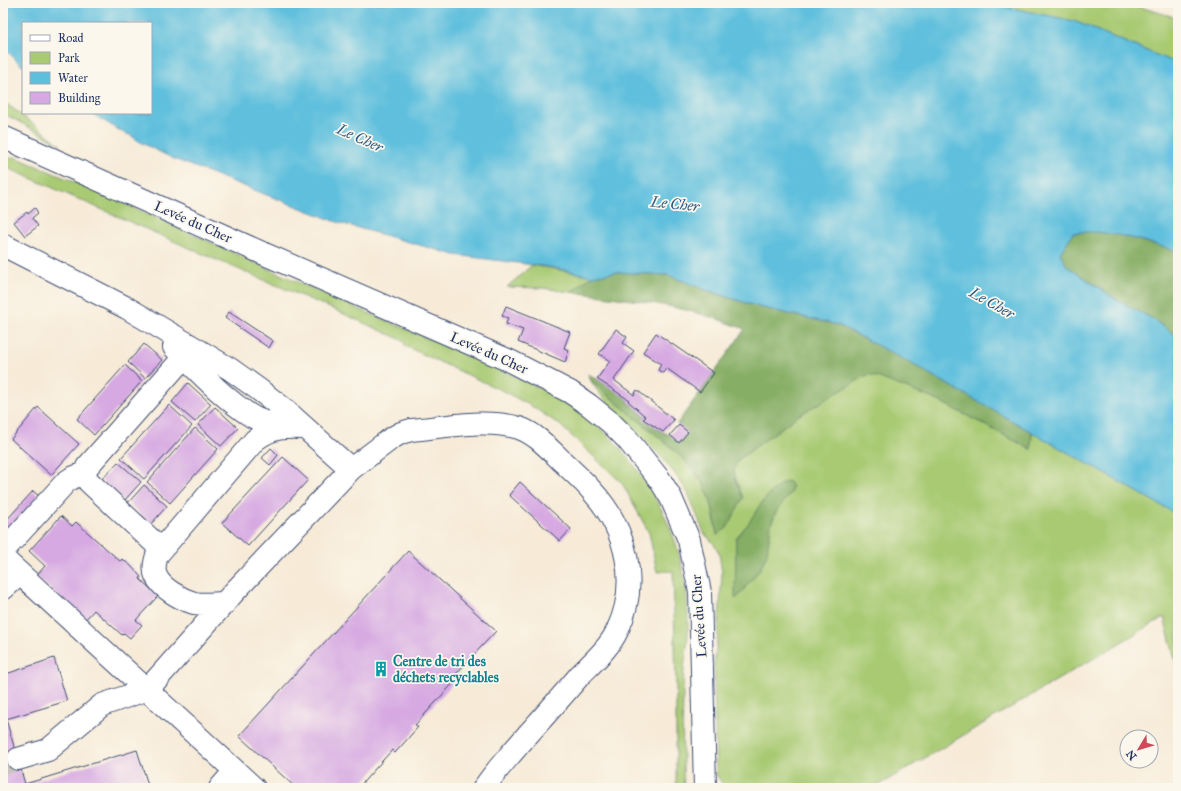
<svg xmlns="http://www.w3.org/2000/svg" width="1181" height="791" font-family="'IM FELL Great Primer',serif">
<style>
.green{fill:#a9ca73;stroke:#627c68;fill-rule:evenodd}
.forest{fill:#86ae65;stroke:#506e62}
.water{fill:#5ebfdd;stroke:#3c779e}
.building{fill:#d6a9e2}
.lines{fill:none;stroke-linecap:round;stroke-linejoin:round}
.minor-tunnel{stroke:#cbc5c0;stroke-width:22;stroke-dasharray:22 11;stroke-linecap:butt}
.minor-casing{stroke:#3c4b70;stroke-width:24}
.minor{stroke:#fff;stroke-width:22}
.labels{text-anchor:middle;dominant-baseline:central;stroke-width:3.5;stroke-linejoin:round;paint-order:stroke}
.street-label{font-size:14px;fill:#1b2f5e;stroke:#fbf7ec}
.culture-label{font-size:14px;font-weight:bold;fill:#0d838f;stroke:#fbf7ec;text-anchor:start}
.water-label{font-size:15px;font-style:italic;fill:#2f5a84;stroke:#fbf7ec}
</style>
<rect width="100%" height="100%" fill="#fbf7ec"/>
<filter id="ink" filterUnits="userSpaceOnUse"><feTurbulence type="fractalNoise" baseFrequency=".025" numOctaves="2"/><feDisplacementMap in="SourceGraphic" scale="8" xChannelSelector="R" yChannelSelector="G"/><feConvolveMatrix kernelMatrix="1 2 1 2 8 2 1 2 1" color-interpolation-filters="sRGB"/></filter>
<filter id="wash" filterUnits="userSpaceOnUse"><feTurbulence type="fractalNoise" baseFrequency=".012" numOctaves="4" result="noise"/><feDisplacementMap in="SourceGraphic" scale="16" xChannelSelector="R" yChannelSelector="G"/><feGaussianBlur stdDeviation="0.9" result="paint"/><feColorMatrix in="noise" values="0 0 0 0 0 0 0 0 0 0 0 0 0 0 0 0 0 1.4 0 .05"/><feComposite in="paint" operator="in"/></filter>
<g filter="url(#wash)">
<rect width="100%" height="100%" fill="#f7ebd8"/>
<path class="green" d="M988 3H1126L1178 18V64L1074 21Z
M3 101 61 145 3 113Z
M15 157C55 174 95 190 135 208 209 241 282 276 357 308 401 327 446 346 490 365 523 380 557 394 586 416 625 446 659 495 675 541 685 571 689 601 688 633 688 645 685 657 684 669 682 708 682 749 684 788H676V685L673 571 657 572 649 533 622 483 560 425 533 407 503 391 405 346 404 341 335 310 212 258 3 166V159Z
M532 265 592 276 571 292 542 288 507 287Z
M869 373 939 401 1030 449 1032 432 1178 515V676L1177 667 1164 617 874 788H725L716 774 714 664 718 634 722 573 719 553 714 544 704 533 688 493 678 478 664 460 640 435 617 414 597 390 591 381C610 397 629 413 648 428 670 447 694 464 707 491 713 505 714 520 717 535L727 528 743 498 735 477 734 466 738 460 796 417ZM791 492 776 512 771 524 769 536 736 558V538L748 524 760 505Z"/>
<path class="forest" d="M1090 231 1120 235 1178 251V339L1175 335 1151 318 1117 300 1067 266 1060 253 1073 233Z
M616 272 668 275 706 290 759 307 838 325 905 360 1032 432 1031 449 939 401 869 374 796 417 738 460C729 473 738 485 743 498L727 528 717 535C715 520 713 505 707 491 694 464 670 447 648 428 629 413 610 397 591 381L588 374 610 387 629 400 628 402 646 417 644 419 663 432 670 435 679 442 688 432 677 424 745 329C731 324 718 319 704 315 661 302 615 298 571 292L592 276Z
M788 481 792 486 791 492 776 512 771 524 767 554 760 569 737 598H735L736 538 748 524 760 505 772 491 782 483Z"/>
<path class="water" d="M3 3H988L1074 21 1171 61 1178 64V251C1144 242 1109 228 1073 233L1060 253 1067 266 1117 300 1151 318 1175 335 1178 339V515L905 360 838 325 759 307 706 290 668 275 616 272 592 276 550 267 455 255 337 222 174 159 142 143 130 135 124 133 91 113H151V23H23V67L3 47Z"/>
<g id="blocks">
<path class="building" d="M35 208 38 213 32 218 38 226 25 236 14 222 27 212 28 214Z
M506 306 570 332 564 348 569 350 565 362 518 342 523 330 506 324 508 318 502 316Z
M229 312 273 341 269 348 225 318Z
M616 329 627 337 623 343 634 351 614 380 634 395 637 390 674 420 663 432 643 419 646 417 628 401 629 400 597 379 610 361 599 354Z
M656 333 714 373 700 392 666 368 663 373 658 370 661 364 643 352Z
M144 344 162 360 145 378 128 362Z
M125 365 142 381 94 435 77 419Z
M188 383 211 404 195 422 172 402Z
M169 405 192 426 144 479 121 458Z
M38 407 79 444 51 475 11 439Z
M215 407 238 428 221 446 198 425Z
M679 425 688 432 679 443 670 435Z
M195 428 218 449 170 503 147 482Z
M271 448 278 455 270 465 262 458Z
M283 457 308 480 248 546 222 523Z
M118 462 141 482 124 501 101 480Z
M520 482 571 529 560 541 509 495Z
M144 485 167 506 151 524 128 503Z
M33 491 39 496 9 529 3 524Z
M61 516 72 526 76 522 120 561 122 559 130 565 141 577 140 579 158 596 136 620 142 625 130 638 124 633 122 635 94 610 85 620 36 576 45 566 29 551Z
M408 551 496 631 453 677 456 680 415 725 418 727 395 753 392 750 358 788H296L239 736Z
M54 658 67 701 6 719 25 784 137 750 149 788H3V675Z"/>
</g>
</g>
<g filter="url(#ink)">
<use href="#blocks" fill-opacity="0" stroke="#3c4b70" stroke-width="1"/>
<g class="lines">
<path class="minor-tunnel" d="M3 764 18 759"/>
<g class="minor-casing">
<path id="minor" d="M3 137 260 252 510 361 570 392 589 405 610 422 627 439 660 480 671 498 689 540 700 592 705 788
M3 245 127 308 230 369 258 389 284 409 351 469
M174 347C197 370 225 400 253 417 262 422 273 424 283 427
M161 549 89 482C85 476 84 474 87 467L184 357
M3 551 66 482 72 478 85 473
M3 558 254 788
M3 589 20 574
M225 603C215 603 204 605 194 603 181 599 162 589 156 576 153 569 155 562 157 555L255 440C272 427 284 427 305 428
M18 759 48 750 102 705 148 689 235 591 351 469 392 438 401 433 411 430C445 427 486 418 519 428 537 434 551 451 564 463 573 472 584 481 592 491 627 529 640 584 617 631 609 648 593 662 580 675 559 700 537 724 516 748 505 761 493 774 484 788
M220 788 235 771"/>
</g>
<use href="#minor" class="minor"/>
</g>
</g>
<defs>
<g id="building-bare" transform="scale(1.2)"><path d="M-4-6H4V6H1V3H-1V6H-4ZM-2.5-4.3h1.7v1.8h-1.7ZM.8-4.3h1.7v1.8H.8ZM-2.5-1h1.7V.8h-1.7ZM.8-1h1.7V.8H.8Z" fill="#0f9aa8" stroke="#fbf7ec" stroke-width="2.5" paint-order="stroke"/></g>
</defs>
<g fill-rule="evenodd">
<use href="#building-bare" x="381" y="669"/>
</g>
<g class="labels">
<g class="street-label">
<text transform="translate(193 222) rotate(24)">Levée du Cher</text>
<text transform="translate(489 353) rotate(24)">Levée du Cher</text>
<text transform="translate(699 616) rotate(-94)">Levée du Cher</text>
</g>
<g class="culture-label">
<text x="393" y="661">Centre de tri des<tspan x="393" dy="16">déchets recyclables</tspan></text>
</g>
<g class="water-label">
<text transform="translate(360 138) rotate(24)">Le Cher</text>
<text transform="translate(675 204) rotate(6)">Le Cher</text>
<text transform="translate(992 303) rotate(29)">Le Cher</text>
</g>
</g>
<rect width="1181" height="791" fill="none" stroke="#fbf7ec" stroke-width="16"/>
<rect x="22" y="22" width="130" height="92" fill="#fbf7ec" stroke="#a1a7b3"/>
<rect x="30" y="35" width="20" height="6" fill="#ffffff" stroke="#a1a7b3"/>
<text x="58" y="42" font-size="12" fill="#1b2f5e">Road</text>
<rect x="30" y="52" width="20" height="12" fill="#a9ca73" stroke="#a1a7b3"/>
<text x="58" y="62" font-size="12" fill="#1b2f5e">Park</text>
<rect x="30" y="72" width="20" height="12" fill="#5ebfdd" stroke="#a1a7b3"/>
<text x="58" y="82" font-size="12" fill="#1b2f5e">Water</text>
<rect x="30" y="92" width="20" height="12" fill="#d6a9e2" stroke="#a1a7b3"/>
<text x="58" y="102" font-size="12" fill="#1b2f5e">Building</text>
<g transform="translate(1139 749) rotate(232)"><circle r="19" fill="#fbf7ec" stroke="#a1a7b3"/>
<path d="M0-3L7 15L0 10L-7 15Z" fill="#d1495b"/>
<text y="-6" font-size="11" font-weight="bold" text-anchor="middle" fill="#1b2f5e">N</text>
</g>
</svg>
